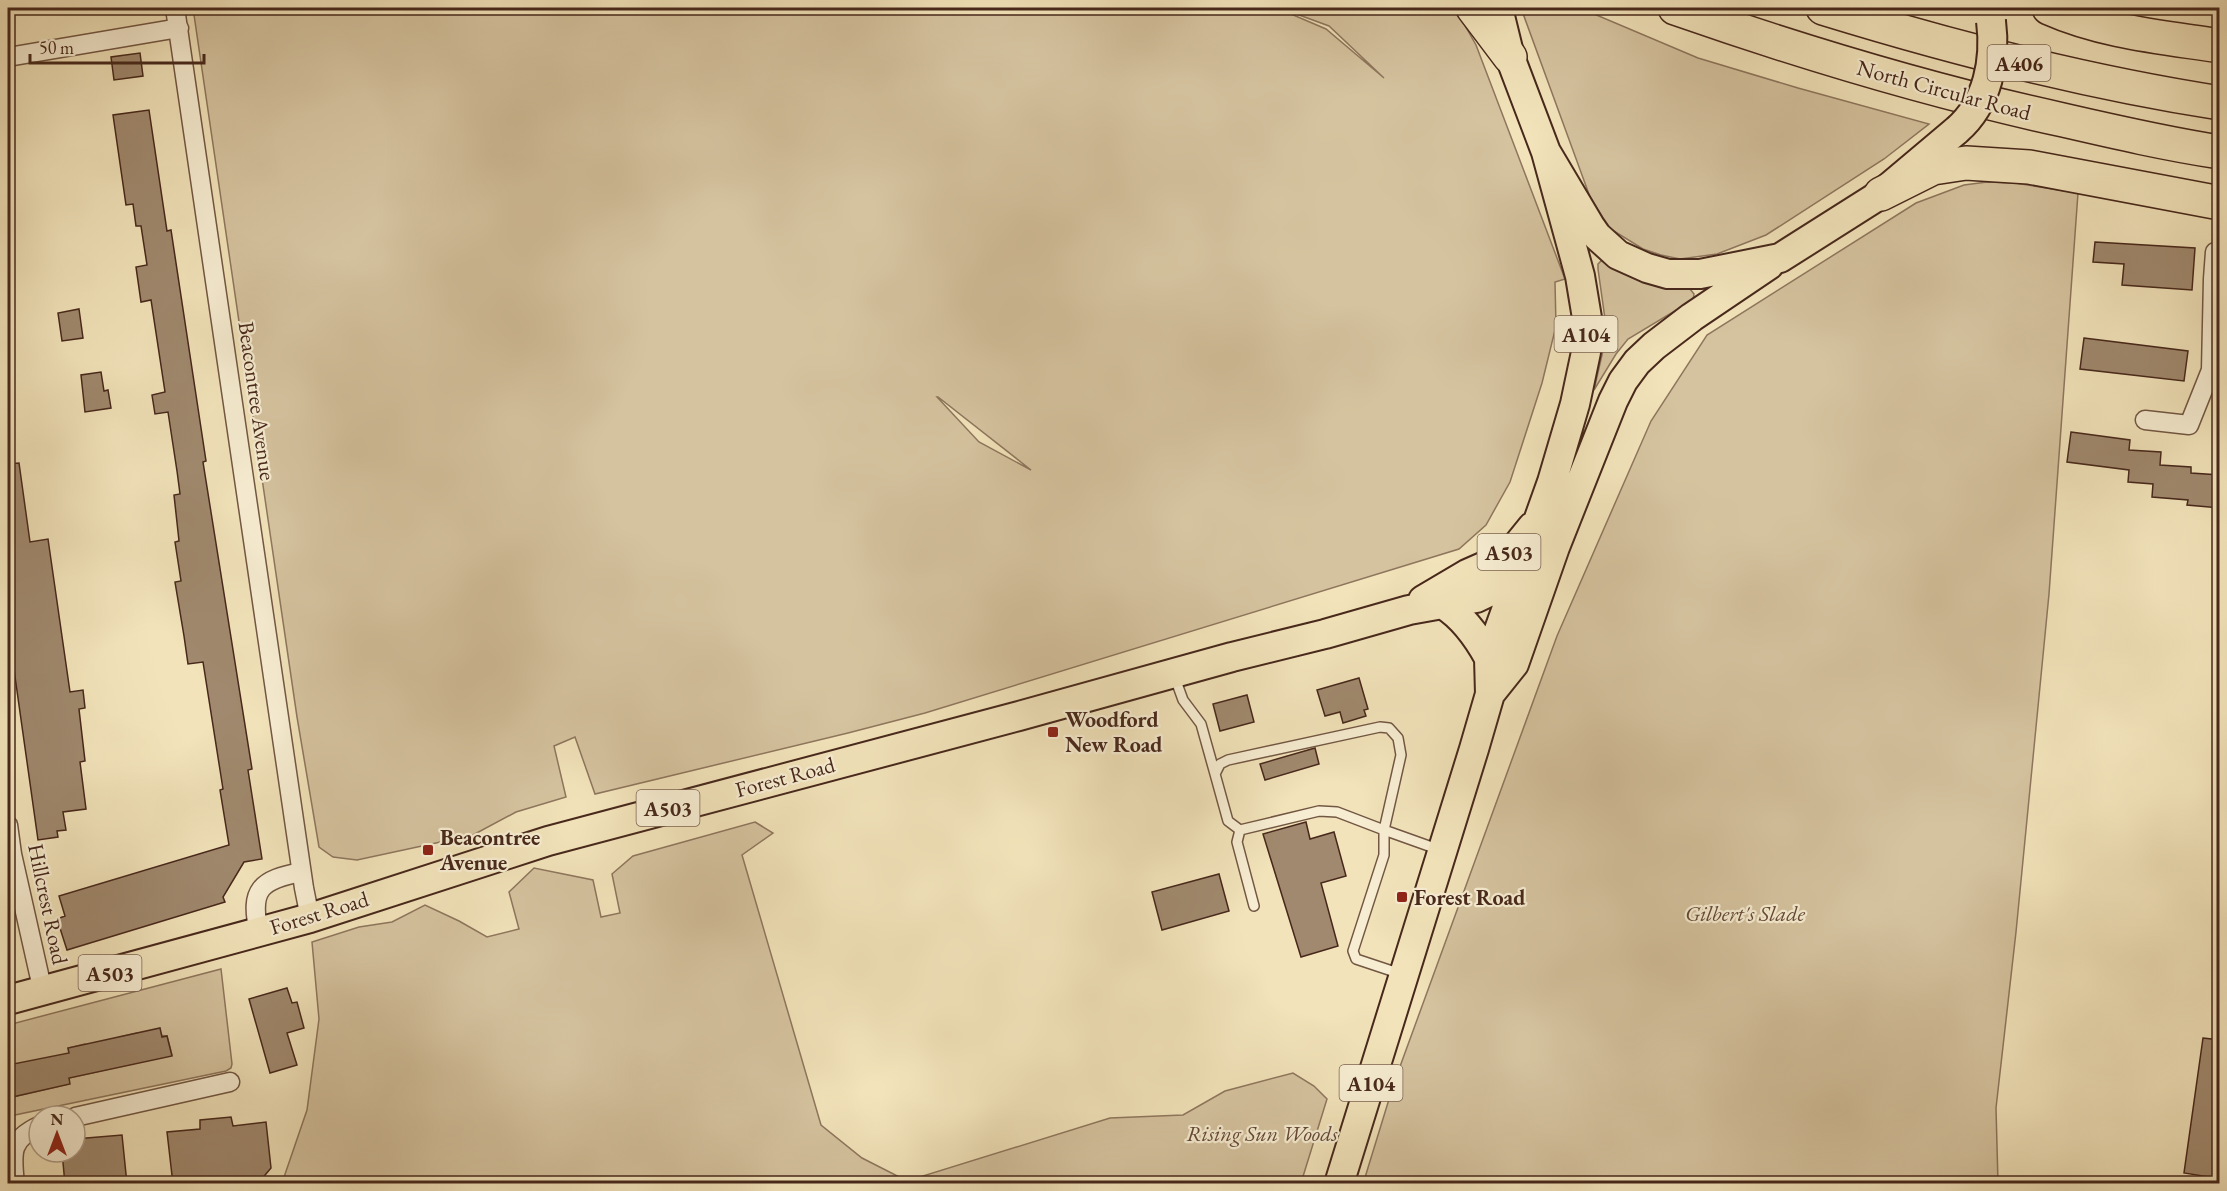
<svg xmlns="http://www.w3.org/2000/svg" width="2227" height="1191" font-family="'EB Garamond',serif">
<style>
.green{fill:#d5c39f;stroke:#8e765d;stroke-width:1.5;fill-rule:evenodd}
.building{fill:#a0896e;stroke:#47281b;stroke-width:1.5}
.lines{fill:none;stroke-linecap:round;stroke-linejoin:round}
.lane-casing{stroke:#725743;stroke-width:12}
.street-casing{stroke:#725743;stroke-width:21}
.primary-casing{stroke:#47281b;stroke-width:32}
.highway-casing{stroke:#47281b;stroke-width:36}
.lane{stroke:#f7edd2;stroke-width:9}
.street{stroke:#f7edd2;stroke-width:18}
.primary{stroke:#f2e3ba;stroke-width:28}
.highway{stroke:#f2e3ba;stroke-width:33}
.primary-bridge-casing{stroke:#47281b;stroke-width:32;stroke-linecap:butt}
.primary-bridge{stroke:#f2e3ba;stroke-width:28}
.poi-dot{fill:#8f2418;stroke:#f7edd2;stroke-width:2}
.labels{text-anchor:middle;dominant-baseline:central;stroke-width:4.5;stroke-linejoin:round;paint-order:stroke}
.shield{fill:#f7edd2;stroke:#7c6352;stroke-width:1.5}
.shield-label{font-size:21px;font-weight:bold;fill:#47281b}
.street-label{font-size:22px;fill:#47281b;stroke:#f7edd2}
.poi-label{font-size:22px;font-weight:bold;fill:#47281b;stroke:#f7edd2;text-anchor:start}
.park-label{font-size:22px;font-style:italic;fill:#634735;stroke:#f7edd2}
</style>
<rect width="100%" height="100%" fill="#f2e3ba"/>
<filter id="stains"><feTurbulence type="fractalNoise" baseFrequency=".00333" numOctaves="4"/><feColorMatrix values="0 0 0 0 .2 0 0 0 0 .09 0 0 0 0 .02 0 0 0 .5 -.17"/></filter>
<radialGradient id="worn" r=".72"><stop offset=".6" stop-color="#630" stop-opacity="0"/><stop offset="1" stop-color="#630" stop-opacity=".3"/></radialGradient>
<path class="green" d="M193 8H1277L1326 29 1384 78 1329 26 1280 8H1455L1476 45 1565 279 1555 282 1556 326 1542 383 1510 482 1486 525 1459 549 925 713 848 733 595 794 575 737 554 746 566 797 516 812 473 835 357 860 333 857 319 847 297 717ZM937 397H938L1031 470 979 442Z
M1521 8H1580L1698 58 1798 88 1929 124 1884 159 1766 235 1717 254 1680 259 1661 255 1643 249 1609 228 1590 197Z
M1987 182 2015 183 2078 193 2049 594 2016 932 1996 1108 1998 1183 1363 1184 1394 1083 1557 636 1651 421 1707 335 1916 203 1964 185Z
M1606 260 1690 289 1694 294 1693 300 1628 339 1616 354 1594 390 1607 333 1598 269V264L1601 261Z
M755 822 773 833 742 855 821 1125 862 1158 907 1181 1110 1118 1183 1115 1225 1091 1293 1073 1314 1086 1327 1099 1301 1183H282L307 1110 319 1019 312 942 359 927 392 922 425 905 459 921 487 937 519 929 509 892 534 868 593 880 601 917 620 913 612 874 633 856Z
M221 969 232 1064 231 1068 226 1071 15 1115 8 1122V1098L69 1084V1078L172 1055 167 1036 137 1033 120 1037 87 1053 85 1044 68 1048 70 1057C43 1055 31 1064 8 1077V1025Z"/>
<path class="building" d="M140 53 143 76 114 80 111 57Z
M149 110 167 231 171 230 206 461 203 462 252 769 248 770 262 859 244 862 223 897 225 902 67 950 57 919 65 916 59 896 229 845 220 790 223 789 203 662 188 664 184 636 175 582 181 581 175 542 179 541 174 495 180 494 177 471 168 412 155 414 152 395 165 392 151 300 141 302 136 267 147 265 141 226H136L133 204 126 205 113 115Z
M2095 242 2195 248 2192 290 2122 285 2124 264 2093 262Z
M79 309 83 338 62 341 58 313Z
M2084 338 2188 351 2184 381 2080 369Z
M101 372 104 391 108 390 111 408 85 412 81 375Z
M2071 432 2130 440 2129 450 2161 452 2160 465 2191 467V473L2220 475V508L2187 505 2188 500 2152 497 2153 484 2128 482 2129 470 2067 462Z
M19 463 30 542 48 539 70 692 83 690 85 708 79 709 85 761 80 762 86 809 63 812 66 830 57 831 58 837 38 840 8 627V464Z
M1359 678 1368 709 1364 710 1366 716 1343 723 1340 712 1325 716 1317 690Z
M1247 695 1254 722 1220 731 1213 704Z
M1315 748 1319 764 1265 780 1260 764Z
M1306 822 1310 839 1334 832 1346 876 1321 883 1338 946 1301 957 1263 834Z
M1219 874 1229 911 1162 930 1152 892Z
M287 988 292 1003 297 1002 304 1028 287 1033 297 1065 270 1073 249 999Z
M160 1028 162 1037 167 1036 172 1056 69 1078 70 1084 8 1098V1065L69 1053 68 1048Z
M2203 1038 2220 1040V1147L2215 1178 2184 1173Z
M231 1117 233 1126 266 1122 271 1168 260 1181 235 1184H173L167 1132 200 1129V1120Z
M122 1135 127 1184H65L62 1152H75V1139Z"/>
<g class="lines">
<g class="lane-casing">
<path id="lane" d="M1175 678 1183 700 1201 724 1215 774
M1380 727 1389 728 1398 738 1401 755 1384 830 1337 812 1319 811 1240 830 1228 821 1215 774 1220 764 1228 760Z
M1240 830 1237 842 1254 906
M1401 974 1356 959 1353 951 1384 855V830L1440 850"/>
</g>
<g class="street-casing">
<path id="street" d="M175 8 304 888 310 918
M8 57 179 28
M2145 420 2189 425 2211 370 2213 279 2215 252
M8 825 12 854 43 992
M259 932C249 889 261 880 301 872
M75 1117 230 1082
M15 1184C12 1154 9 1140 39 1126"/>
</g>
<g class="primary-casing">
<path id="primary" d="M1498 8 1510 57 1546 152 1590 226 1597 236 1618 255 1647 268 1668 274H1700L1780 258 1881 194 1957 130
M1423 600 1467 574 1492 563 1515 548 1532 527
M1444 605C1463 617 1478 638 1489 658
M1490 694 1514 664 1555 547 1613 401 1623 381 1637 362 1654 346 1692 317 1769 265
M8 1000 310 918 548 841 1019 716 1232 657 1325 634 1409 610 1476 598 1499 587 1555 547
M1339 1184 1474 749 1490 694 1489 658 1552 482 1575 404 1586 352 1587 318 1580 276 1546 152"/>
</g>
<g class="highway-casing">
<path id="highway" d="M1473 8 1510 57
M1675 8C1804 53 1930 91 2063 120 2115 132 2167 144 2220 152
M1823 8C1953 48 2084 82 2220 103
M2049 8C2103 32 2162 37 2220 46
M1881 194 1933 168 1966 163 2029 167 2220 203"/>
</g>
<use href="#lane" class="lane"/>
<use href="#street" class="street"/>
<use href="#primary" class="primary"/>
<use href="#highway" class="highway"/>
<g class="primary-bridge-casing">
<path id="primary-bridge" d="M1957 130C1988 103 1996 60 1991 21"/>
</g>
<use href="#primary-bridge" class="primary-bridge"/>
</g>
<g class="poi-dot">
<rect x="1047" y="726" width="12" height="12" rx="3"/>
<rect x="422" y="844" width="12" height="12" rx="3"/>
<rect x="1396" y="891" width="12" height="12" rx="3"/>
</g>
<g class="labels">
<g class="shield">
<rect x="1987.5" y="45" width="63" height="36" rx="4.5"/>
<rect x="1554.5" y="316" width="63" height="36" rx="4.5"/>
<rect x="1477.5" y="534" width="63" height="36" rx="4.5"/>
<rect x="636.5" y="790" width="63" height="36" rx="4.5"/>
<rect x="78.5" y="955" width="63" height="36" rx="4.5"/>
<rect x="1339.5" y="1065" width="63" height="36" rx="4.5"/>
</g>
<g class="shield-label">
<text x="2019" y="63">A406</text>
<text x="1586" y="334">A104</text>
<text x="1509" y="552">A503</text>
<text x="668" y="808">A503</text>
<text x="110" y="973">A503</text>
<text x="1371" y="1083">A104</text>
</g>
<g class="street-label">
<text transform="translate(1944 90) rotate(15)">North Circular Road</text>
<text transform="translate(257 401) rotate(82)">Beacontree Avenue</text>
<text transform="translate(785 777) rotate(-15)">Forest Road</text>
<text transform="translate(48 904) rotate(78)">Hillcrest Road</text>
<text transform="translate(319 913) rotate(-17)">Forest Road</text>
</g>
<g class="poi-label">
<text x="1065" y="719">Woodford<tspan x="1065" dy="25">New Road</tspan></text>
<text x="440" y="837">Beacontree<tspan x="440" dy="25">Avenue</tspan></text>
<text x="1414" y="897">Forest Road</text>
</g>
<g class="park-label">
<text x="1745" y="913">Gilbert's Slade</text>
<text x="1262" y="1133">Rising Sun Woods</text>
</g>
</g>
<rect width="2227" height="1191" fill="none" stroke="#f2e3ba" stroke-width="30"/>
<rect x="9" y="9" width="2209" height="1173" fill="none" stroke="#47281b" stroke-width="3"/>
<rect x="15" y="15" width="2197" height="1161" fill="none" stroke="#47281b" stroke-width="1.5"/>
<g transform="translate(57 1134)"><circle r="28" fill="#f7edd2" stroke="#b19e89" stroke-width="1.5"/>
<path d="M0-4.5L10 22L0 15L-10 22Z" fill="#8f2418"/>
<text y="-9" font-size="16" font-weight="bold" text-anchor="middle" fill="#47281b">N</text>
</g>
<path d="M30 54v9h174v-9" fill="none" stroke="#47281b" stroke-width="3"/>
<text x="39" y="54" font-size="18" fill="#47281b" stroke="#f7edd2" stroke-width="4.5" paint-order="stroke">50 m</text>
<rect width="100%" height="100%" filter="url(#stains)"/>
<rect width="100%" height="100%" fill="url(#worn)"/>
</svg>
